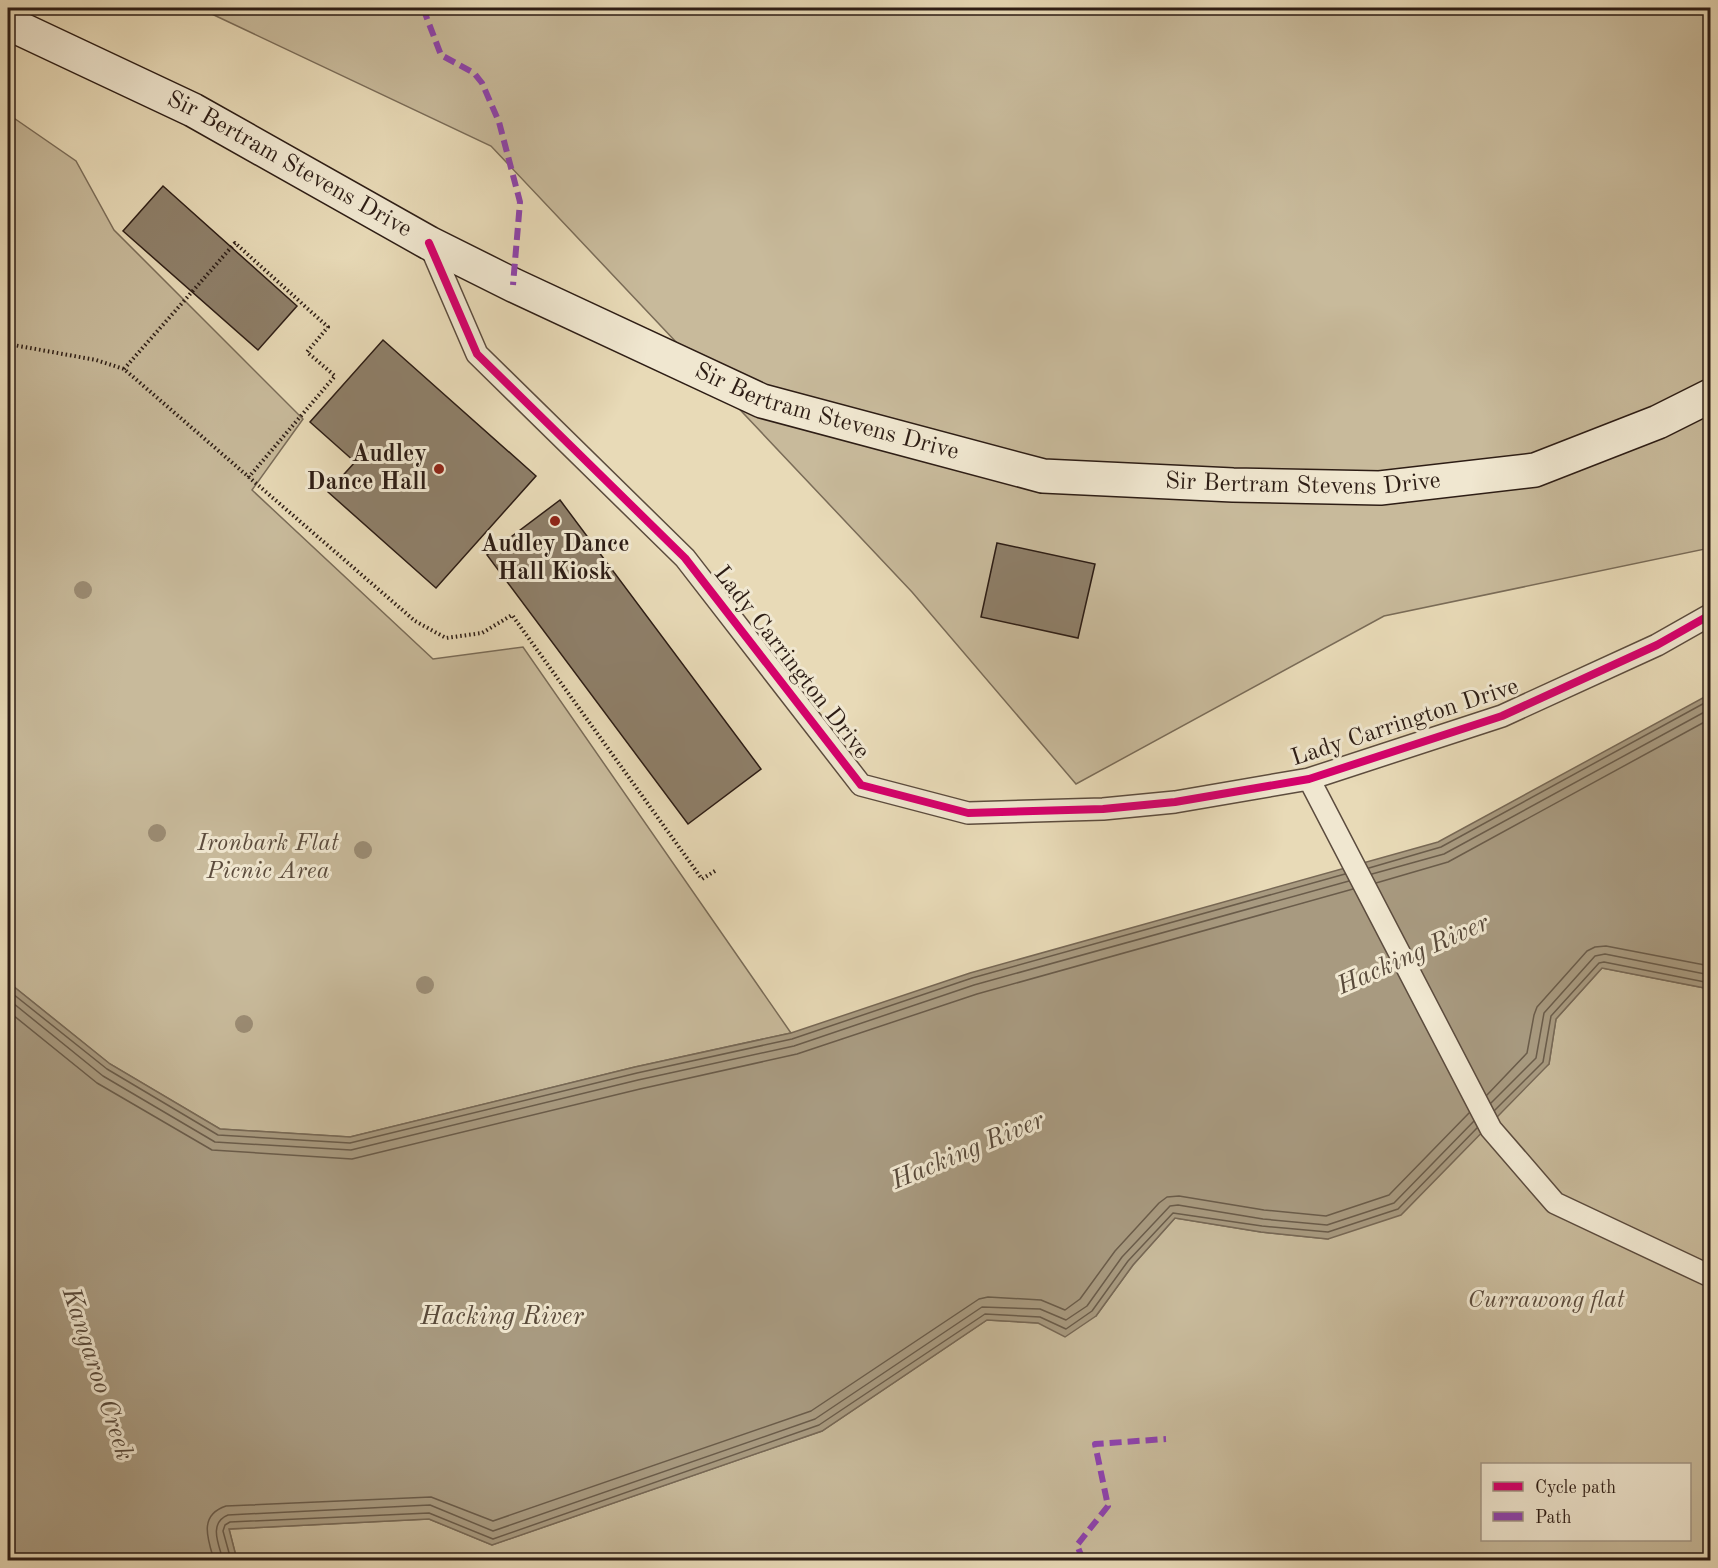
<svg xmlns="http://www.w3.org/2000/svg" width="1718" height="1568" font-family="'Old Standard TT',serif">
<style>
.green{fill:#c8ba9b;stroke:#7a6c58;stroke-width:1.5;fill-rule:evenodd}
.water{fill:#a89a80;stroke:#776855;stroke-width:1.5}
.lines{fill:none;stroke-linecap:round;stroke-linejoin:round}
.shore{stroke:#6a5c4a;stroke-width:1.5}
.building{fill:#8e7f69;stroke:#2d1d15;stroke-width:1.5}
.service-casing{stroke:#5c4c3e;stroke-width:24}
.secondary-casing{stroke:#2d1d15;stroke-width:36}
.path{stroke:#2d1d15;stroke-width:4;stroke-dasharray:1.5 3;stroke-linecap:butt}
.service{stroke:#f0e7d0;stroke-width:21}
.secondary{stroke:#f0e7d0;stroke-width:33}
.quiet{stroke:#8e44ad;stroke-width:6;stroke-dasharray:12 6;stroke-linecap:butt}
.cycleway-casing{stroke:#f0e7d0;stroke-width:11}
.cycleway{stroke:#d6006c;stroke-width:8}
.tree{fill:#9b8c74}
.poi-dot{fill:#8f2418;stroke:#f0e7d0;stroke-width:2}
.labels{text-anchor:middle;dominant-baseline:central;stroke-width:6;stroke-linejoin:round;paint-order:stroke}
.street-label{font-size:24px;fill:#2d1d15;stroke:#f0e7d0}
.poi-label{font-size:24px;font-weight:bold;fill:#2d1d15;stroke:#f0e7d0;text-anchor:end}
.park-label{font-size:24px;font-style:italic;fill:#5c4c3d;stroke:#f0e7d0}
.water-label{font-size:26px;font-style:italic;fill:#58493a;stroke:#f0e7d0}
</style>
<rect width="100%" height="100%" fill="#e8dab7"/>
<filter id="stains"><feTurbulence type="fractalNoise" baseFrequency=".00333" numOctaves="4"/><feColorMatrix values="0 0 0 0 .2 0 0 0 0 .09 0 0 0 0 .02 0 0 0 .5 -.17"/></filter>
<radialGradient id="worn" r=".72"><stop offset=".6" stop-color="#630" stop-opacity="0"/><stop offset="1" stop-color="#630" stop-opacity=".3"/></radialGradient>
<path class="green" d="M199 8H1710V548L1384 616 1076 784 912 592 491 146Z
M8 114 76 161 114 230 303 419 252 490 433 659 523 647 791 1033 635 1067 350 1137 220 1129 110 1064 8 982Z
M1602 968 1710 989V1560H237L229 1529 429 1519 492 1545 822 1431 987 1320 1038 1323 1096 1316 1133 1265 1175 1218 1261 1232 1328 1239 1549 1064 1556 1019ZM1482 1464H1690V1540H1482Z"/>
<path class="water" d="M1710 694V989L1602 968 1556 1019 1549 1064 1401 1215 1328 1239 1261 1232 1175 1218 1133 1265 1096 1316 1065 1337 1038 1323 987 1320 822 1431 492 1545 429 1519 229 1529 237 1560H8V982L110 1064 220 1129 350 1137 635 1067 791 1033 970 973 1438 842Z"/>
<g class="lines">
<path class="shore" d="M1369 868 1441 847 1710 700
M1372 874 1444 854 1710 709
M1376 883 1448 862 1710 719
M8 990 107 1069 218 1135 350 1143 637 1073 792 1039 972 978 1345 874
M8 999 103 1076 215 1142 351 1150 638 1080 794 1046 974 985 1349 881
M8 1011 97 1083 212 1150 352 1159 640 1089 797 1054 977 994 1353 889
M1487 1095 1527 1053 1534 1015 1537 1007 1587 951 1595 947 1606 946 1710 966
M1491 1103 1536 1058 1544 1013 1595 956 1605 954 1710 975
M1495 1110 1543 1062 1551 1016 1599 963 1604 962 1710 983
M214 1560C208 1540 198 1515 226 1506L431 1497 493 1521 811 1411 979 1299 988 1297 1041 1300 1065 1310 1080 1299 1115 1251 1159 1203 1167 1197 1179 1196 1264 1210 1326 1216 1389 1195 1469 1113
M223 1560C219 1545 208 1523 228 1515L430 1505 493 1531 815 1419 982 1307 1040 1309 1066 1320 1087 1306 1122 1257 1170 1206 1178 1205 1263 1219 1327 1225 1394 1203 1474 1121
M231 1560 223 1531 225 1525 230 1522 429 1513 493 1539 819 1425 985 1314 1040 1317 1066 1329 1092 1311 1128 1261 1173 1213 1262 1226 1328 1232 1398 1209 1477 1128"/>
</g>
<path class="building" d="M163 186 297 306 258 350 123 231Z
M383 340 536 476 436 588 328 492 355 462 310 422Z
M560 500 761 769 688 824 487 555Z
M997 543 1095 564 1078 638 981 617Z"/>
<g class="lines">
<g class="service-casing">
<path id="service" d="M429 243 477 354 685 558 861 785 968 813 1103 809 1175 802 1309 779 1502 716 1657 645 1710 615
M1309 779 1491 1129 1555 1203 1710 1276"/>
</g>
<g class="secondary-casing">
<g id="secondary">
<path id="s1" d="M8 23 193 110 429 243 513 285 762 401 1043 476 1233 485 1380 488 1535 470 1658 422 1710 396"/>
</g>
</g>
<path class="path" d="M8 344 96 360 124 369 415 621 446 638 482 633 512 615 702 879 715 871
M124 369 235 243 328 327 307 352 335 376 248 478"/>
<use href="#service" class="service"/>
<use href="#secondary" class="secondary"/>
<path class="quiet" d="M423 8 441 55 474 73 482 83 499 122 520 202 513 285
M1083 1560 1077 1545 1108 1506 1095 1444 1166 1439"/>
<g class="cycleway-casing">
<path id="cycleway" d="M429 243 477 354 685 558 861 785 968 813 1103 809 1175 802 1309 779 1502 716 1657 645 1710 615"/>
</g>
<use href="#cycleway" class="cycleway"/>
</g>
<g class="tree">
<circle cx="83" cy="590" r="9"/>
<circle cx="157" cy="833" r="9"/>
<circle cx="363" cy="850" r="9"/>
<circle cx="425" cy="985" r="9"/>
<circle cx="244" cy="1024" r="9"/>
</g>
<g class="poi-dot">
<circle cx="439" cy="469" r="6"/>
<circle cx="555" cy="521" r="6"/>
</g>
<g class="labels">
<g class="street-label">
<text stroke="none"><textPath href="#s1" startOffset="315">Sir Bertram Stevens Drive</textPath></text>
<text stroke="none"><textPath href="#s1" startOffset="909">Sir Bertram Stevens Drive</textPath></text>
<text stroke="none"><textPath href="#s1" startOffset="1395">Sir Bertram Stevens Drive</textPath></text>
<text transform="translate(791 663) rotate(52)">Lady Carrington Drive</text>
<text transform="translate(1405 723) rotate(-18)">Lady Carrington Drive</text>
</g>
<g class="poi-label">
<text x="427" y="455">Audley<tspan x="427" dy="28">Dance Hall</tspan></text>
<text x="555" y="545" text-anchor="middle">Audley Dance<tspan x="555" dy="28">Hall Kiosk</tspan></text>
</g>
<g class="park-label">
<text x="268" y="844">Ironbark Flat<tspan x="268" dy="28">Picnic Area</tspan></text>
<text x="1546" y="1301">Currawong flat</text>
</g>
<g class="water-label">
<text transform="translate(1413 955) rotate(-24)">Hacking River</text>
<text transform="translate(968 1151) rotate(-23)">Hacking River</text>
<text x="502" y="1317">Hacking River</text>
<text transform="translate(97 1374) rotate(72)">Kangaroo Creek</text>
</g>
</g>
<rect width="1718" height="1568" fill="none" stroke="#e8dab7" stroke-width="30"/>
<rect x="9" y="9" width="1700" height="1550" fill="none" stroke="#2d1d15" stroke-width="3"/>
<rect x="15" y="15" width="1688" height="1538" fill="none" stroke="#2d1d15" stroke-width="1.5"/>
<rect x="1481" y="1463" width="210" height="78" fill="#f0e7d0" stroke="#a29685" stroke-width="1.5"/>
<rect x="1493" y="1482" width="30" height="9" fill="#d6006c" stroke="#a29685" stroke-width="1.5"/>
<text x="1535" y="1493" font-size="18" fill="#2d1d15">Cycle path</text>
<rect x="1493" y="1512" width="30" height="9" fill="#8e44ad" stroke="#a29685" stroke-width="1.5"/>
<text x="1535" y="1523" font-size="18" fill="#2d1d15">Path</text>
<rect width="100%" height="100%" filter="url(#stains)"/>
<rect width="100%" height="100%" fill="url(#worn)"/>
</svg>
